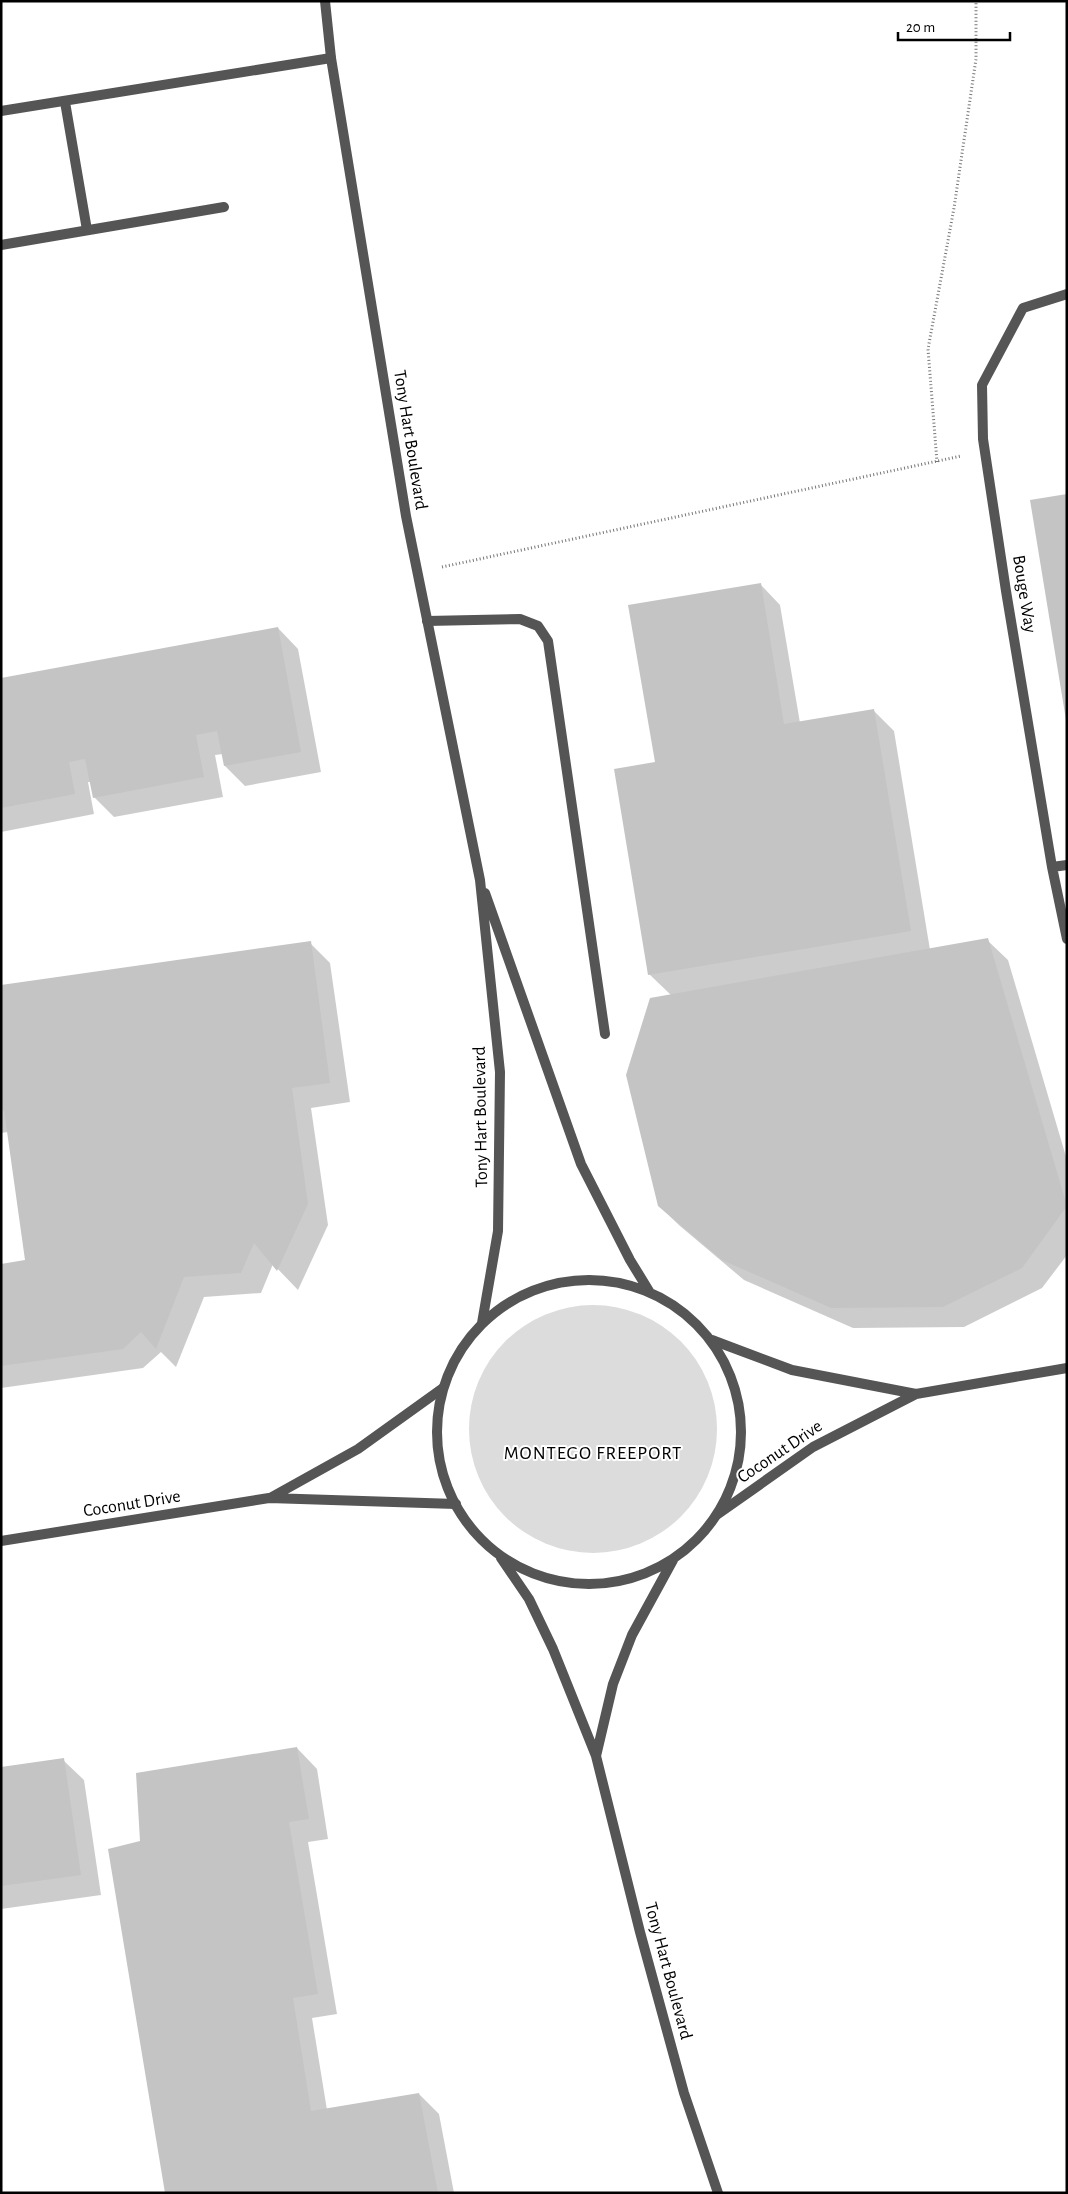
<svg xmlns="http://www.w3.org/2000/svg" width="1068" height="2194" font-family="'Alegreya Sans',sans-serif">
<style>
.green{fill:#dcdcdc}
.shadow{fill:#0003}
.building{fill:#c4c4c4}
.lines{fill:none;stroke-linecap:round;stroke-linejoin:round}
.path{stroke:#777;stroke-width:3;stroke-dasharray:1 2.5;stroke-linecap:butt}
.service{stroke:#555;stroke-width:10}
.tertiary{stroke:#555;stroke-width:10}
.labels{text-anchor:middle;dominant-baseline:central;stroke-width:4;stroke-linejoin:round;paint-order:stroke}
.street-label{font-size:18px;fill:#000;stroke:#fff}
.neighbourhood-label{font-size:19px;letter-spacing:1px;fill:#000;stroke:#fff}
</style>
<rect width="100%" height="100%" fill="#fff"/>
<path class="green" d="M469 1429a124 124 0 1 1 248 0a124 124 0 1 1-248 0Z"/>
<path class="shadow" d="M760 584 780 605 800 723 874 711 894 731 930 950 987 940 1008 960 1067 1160V1255L1042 1288 964 1327 853 1328 744 1280 680 1226 659 1206 671 995 649 974 656 763Z
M278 628 298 649 321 772 245 786 225 766 223 754 215 755 223 797 114 817 94 797 91 782H88L94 814 1 832V679Z
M310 943 330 963 350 1102 311 1108 328 1225 298 1290 273 1264 261 1293 204 1297 176 1367 161 1352 143 1368 1 1388V1265L27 1261 8 1132 1 1133V986Z
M297 1748 317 1769 328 1839 308 1842 337 2014 312 2018 327 2110 419 2094 439 2114 454 2193H166L141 1842Z
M63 1760 84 1780 101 1895 1 1909V1769Z"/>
<path class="building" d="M1067 494V720H1066L1030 500Z
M761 583 784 724 874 709 911 931 648 975 614 769 655 762 628 605Z
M278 627 301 752 224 766 217 731 196 735 204 777 93 798 85 759 69 762 75 794 1 808V678Z
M988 938 1067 1206 1022 1268 943 1307 831 1308 722 1260 658 1206 626 1075 650 998Z
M311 941 330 1083 292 1088 308 1204 277 1271 254 1243 241 1273 184 1277 156 1349 141 1332 123 1349 1 1366V1264L25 1260 4 1110 1 1111V985Z
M297 1747 309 1819 289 1822 318 1994 293 1998 311 2111 419 2093 438 2193H165L108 1849 140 1841 136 1773Z
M64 1758 81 1875 1 1886V1767Z"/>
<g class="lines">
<path class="path" d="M937 462 928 349 954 208 976 59V1
M442 567 961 456"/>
<path class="service" d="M65 102 87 230
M1 111 331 58
M1 245 224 207
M1067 294 1023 308 982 385 983 439 1006 591 1052 867 1067 939
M427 621 520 619 538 626 548 641 605 1034
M1052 867 1067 865
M712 1340 792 1370 916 1394
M270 1498 358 1449 443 1388
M718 1514 813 1447 916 1394 1067 1368
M1 1541 269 1498 456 1504"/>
<path class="tertiary" d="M325 1 331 58 406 516 480 880 500 1072 498 1231 482 1323
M485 893 581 1164 630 1260 649 1291
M437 1432a152 152 0 1 1 304 0a152 152 0 1 1-304 0Z
M501 1558 529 1599 553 1649 596 1756 640 1932 684 2093 718 2193
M596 1756 613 1684 632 1635 673 1560"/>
</g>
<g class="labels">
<g class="street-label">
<text transform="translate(410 440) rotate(81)">Tony Hart Boulevard</text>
<text transform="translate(1024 594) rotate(81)">Bouge Way</text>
<text transform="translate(481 1117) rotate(-91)">Tony Hart Boulevard</text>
<text transform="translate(780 1452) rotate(-34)">Coconut Drive</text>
<text transform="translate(132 1504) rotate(-9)">Coconut Drive</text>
<text transform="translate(668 1971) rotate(75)">Tony Hart Boulevard</text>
</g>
<g class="neighbourhood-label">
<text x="593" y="1453">MONTEGO FREEPORT</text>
</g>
</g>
<rect width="1068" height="2194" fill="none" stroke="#000000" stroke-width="5"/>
<path d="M898 32v8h112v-8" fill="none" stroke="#000000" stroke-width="2.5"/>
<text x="906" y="32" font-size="15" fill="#000000" stroke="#ffffff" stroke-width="4" paint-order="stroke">20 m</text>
</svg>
